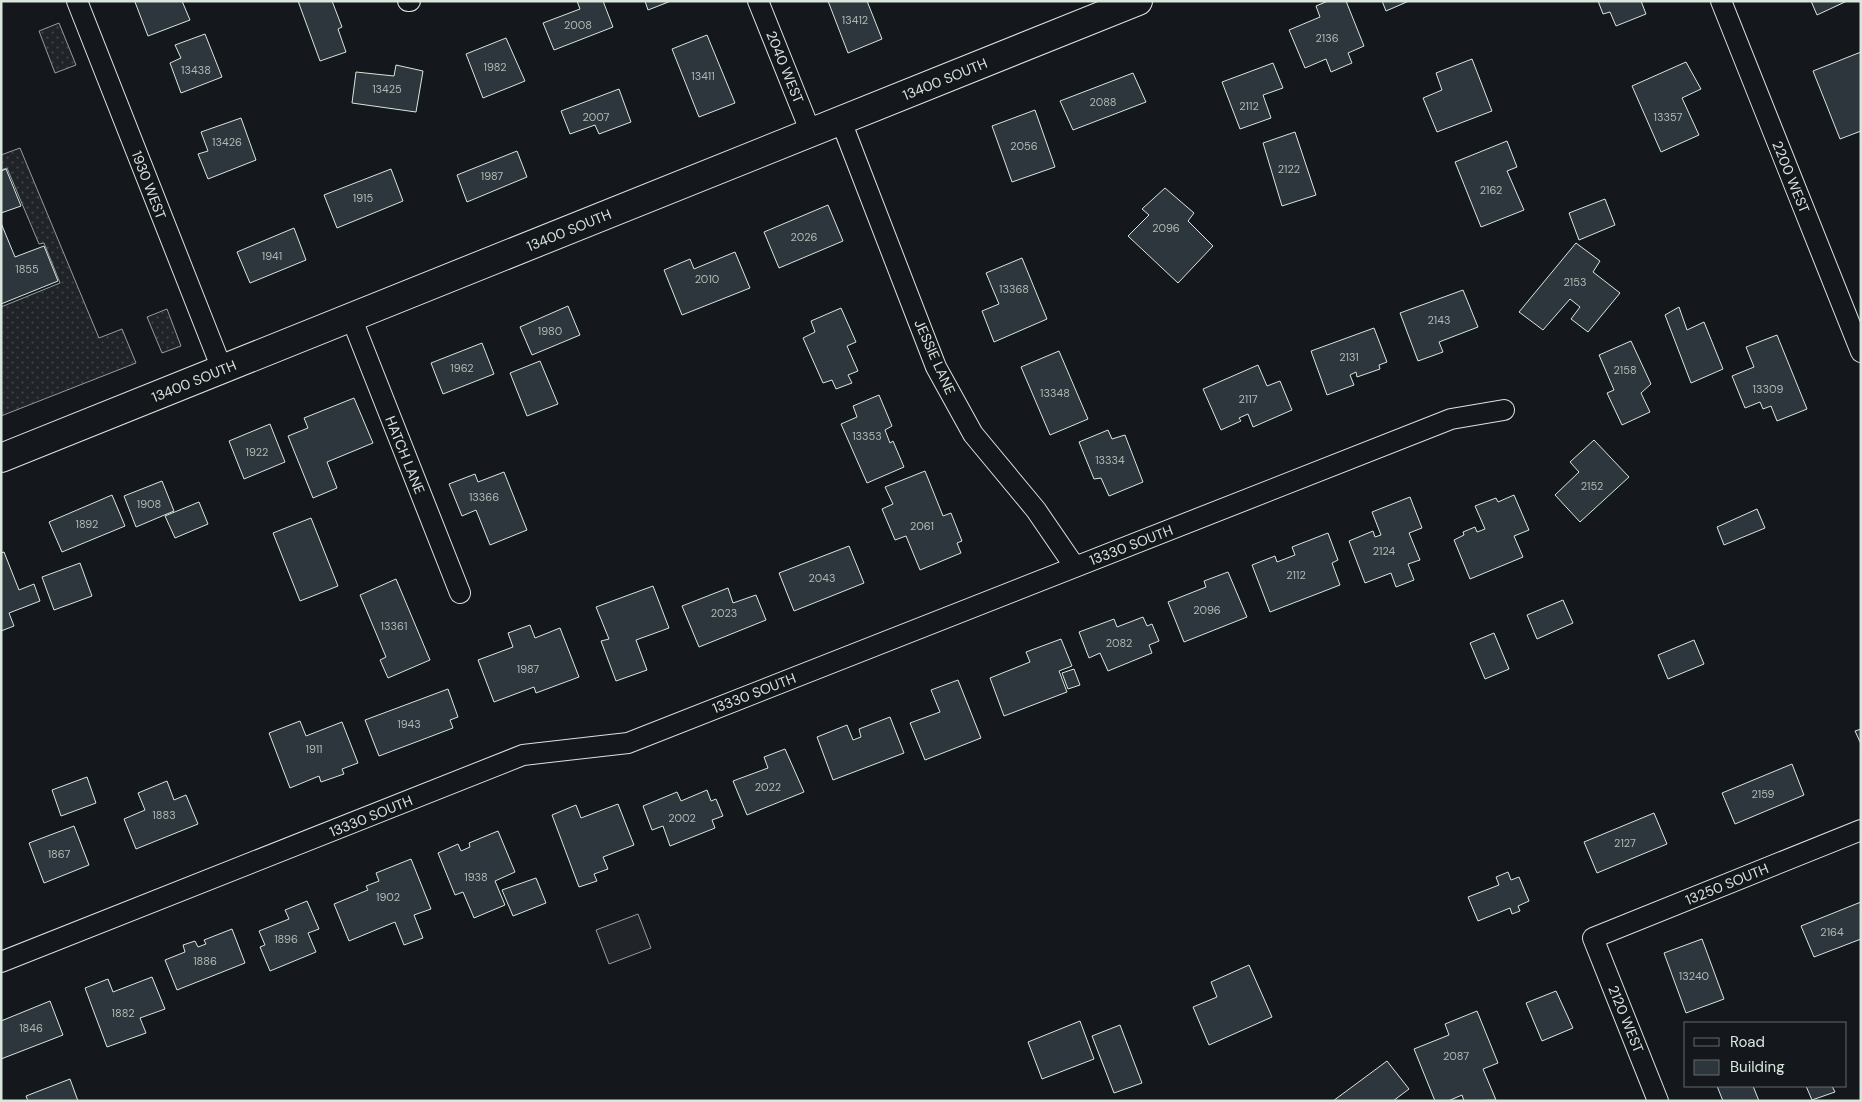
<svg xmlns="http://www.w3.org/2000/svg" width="1862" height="1102" font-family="'DM Sans',sans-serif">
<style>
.grass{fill:url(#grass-dots);stroke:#939e99}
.pitch{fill:#202428;stroke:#939e99}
.building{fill:#2c363c;stroke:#d8e6dc}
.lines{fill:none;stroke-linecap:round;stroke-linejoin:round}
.street-casing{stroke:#d8e6dc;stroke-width:22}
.secondary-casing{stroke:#d8e6dc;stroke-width:30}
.street{stroke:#14181c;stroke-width:20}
.secondary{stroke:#14181c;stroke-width:28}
.labels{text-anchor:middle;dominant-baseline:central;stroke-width:4;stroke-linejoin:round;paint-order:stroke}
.number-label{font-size:11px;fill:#adbab4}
.street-label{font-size:14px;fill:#d8e6dc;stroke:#14181c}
</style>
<defs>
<pattern id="grass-dots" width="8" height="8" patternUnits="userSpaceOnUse" patternTransform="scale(1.25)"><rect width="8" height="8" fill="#202428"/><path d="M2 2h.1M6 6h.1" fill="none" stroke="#404447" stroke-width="1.8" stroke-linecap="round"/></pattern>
</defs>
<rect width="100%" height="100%" fill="#14181c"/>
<path class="grass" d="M59 23 76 65 55 73 39 31Z
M20 148 99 338 122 329 136 363 1 416V307L60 283 44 243 39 244 7 168 1 170V155Z
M167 309 181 346 162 353 147 317Z"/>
<path class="pitch" d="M638 914 651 948 609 964 596 930Z"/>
<path class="building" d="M137 1H182L190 20 148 36 135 2Z
M298 1H332L342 27 338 29 346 52 320 61Z
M577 1H603L613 27 554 50 543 23 580 9Z
M645 1H671L648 10Z
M828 1H867L882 39 848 53Z
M1328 1H1346L1364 46 1348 53 1352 63 1331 72 1326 59 1305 68 1289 30 1320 17 1316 6Z
M1382 1H1409L1386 11Z
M1598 1H1641L1646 14 1616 26 1610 12 1603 14Z
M1811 1H1847L1817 15Z
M205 34 222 77 181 93 170 63 181 58 175 45Z
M707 35 735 103 699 117 672 49Z
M506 38 525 81 483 98 466 54Z
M1861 52V131L1840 139 1813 71Z
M1472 59 1492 111 1437 132 1423 98 1442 90 1436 73Z
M1686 62 1701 89 1682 98 1699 135 1661 152 1632 86Z
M1273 63 1283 88 1263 95 1271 118 1240 129 1222 82Z
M396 65 423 71 416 112 352 103 356 72 394 76Z
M1133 73 1146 102 1073 130 1060 101Z
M619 89 631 122 599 134 595 125 570 134 561 111Z
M1035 110 1055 167 1012 182 992 126Z
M241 118 256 160 208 179 198 154 208 151 201 132Z
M1295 132 1316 195 1282 206 1263 143Z
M1507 141 1517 167 1507 171 1524 210 1481 227 1455 162Z
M517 151 527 177 467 202 457 175Z
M6 169 21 206 1 213V171Z
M391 169 403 201 337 228 324 195Z
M1165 188 1194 213 1188 221 1213 246 1178 283 1128 236 1149 215 1142 209Z
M1605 199 1615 225 1579 240 1569 213Z
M828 205 843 241 779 268 764 232Z
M1 223 15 257 44 246 58 281 1 304Z
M294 228 306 260 250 283 237 252Z
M1576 243 1600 261 1593 272 1620 293 1588 332 1571 319 1580 307 1570 299 1543 330 1519 312Z
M735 252 750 288 682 315 664 270 690 259 694 269Z
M1022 258 1047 319 994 342 982 311 999 304 986 273Z
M1463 290 1478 327 1439 342 1443 352 1418 361 1400 313Z
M568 306 580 335 532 355 520 327Z
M1679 307 1687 330 1704 322 1723 369 1691 383 1665 315Z
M841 308 856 342 847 346 858 371 848 375 852 383 836 389 832 380 823 383 803 338 815 332 811 321Z
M1374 328 1387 362 1379 365 1380 369 1357 377 1356 372 1350 375 1354 385 1327 395 1311 351Z
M1777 335 1807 409 1777 421 1771 406 1763 409 1760 402 1745 408 1732 376 1754 367 1746 347Z
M1631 341 1651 384 1641 393 1650 412 1622 425 1607 393 1614 390 1599 355Z
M482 343 494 374 443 394 431 363Z
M1059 351 1088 419 1050 435 1021 367Z
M540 361 558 404 527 416 510 373Z
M1258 365 1267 386 1280 381 1292 410 1253 427 1248 414 1239 418 1241 421 1221 430 1203 389Z
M879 395 892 426 885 430 890 443 893 441 904 467 867 483 841 424 857 417 853 406Z
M354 398 373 443 327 462 337 488 313 498 288 436 308 428 304 418Z
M270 424 285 462 244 479 229 441Z
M1108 430 1112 439 1125 435 1143 482 1109 496 1101 478 1094 479 1079 442Z
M1594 440 1629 477 1580 522 1555 495 1579 472 1570 462Z
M925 471 943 516 951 513 962 541 957 543 961 553 920 570 906 536 895 540 882 509 893 504 885 487Z
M504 472 527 530 490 545 476 510 462 516 449 484 475 474 478 482Z
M162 481 174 511 136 527 124 496Z
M112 495 125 526 62 552 49 522Z
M1514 495 1529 530 1514 536 1523 557 1470 579 1454 540 1464 535 1463 532 1475 527 1477 532 1485 529 1475 506 1496 498 1498 502Z
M1410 497 1422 528 1409 533 1420 560 1408 564 1414 580 1396 587 1391 573 1365 583 1349 541 1373 531 1375 537 1381 535 1372 512Z
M199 502 208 524 175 538 165 516Z
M1757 509 1765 528 1724 545 1717 527Z
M311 518 338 586 300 601 273 533Z
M1328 533 1338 560 1332 563 1340 585 1270 612 1252 565 1275 556 1277 562 1295 555 1292 547Z
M849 546 864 583 794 611 779 573Z
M4 552 19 590 34 584 40 601 9 613 14 626 1 631V553Z
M80 563 92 596 54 610 42 577Z
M1228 572 1247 617 1184 642 1168 602 1206 587 1204 581Z
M396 579 430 660 388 678 380 660 386 657 360 595Z
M653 586 669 628 636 640 647 670 616 681 601 641 609 639 596 607Z
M728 588 733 603 756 595 766 620 699 647 682 606Z
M1563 600 1573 623 1537 639 1527 615Z
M1143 617 1147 626 1152 624 1159 641 1149 645 1152 653 1108 671 1100 653 1089 658 1079 632 1114 619 1117 627Z
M530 625 535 638 560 628 579 677 536 693 534 687 494 702 478 660 513 647 508 633Z
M1494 633 1509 669 1485 679 1470 643Z
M1061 639 1072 666 1059 671 1067 692 1004 716 990 678 1030 662 1026 652Z
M1694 640 1704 664 1668 679 1658 655Z
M1074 669 1080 685 1068 689 1062 673Z
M958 680 981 738 925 760 910 723 940 712 931 690Z
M448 689 458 717 450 720 453 728 379 756 365 720Z
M890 717 904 753 833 780 817 737 847 725 853 740 861 737 859 729Z
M300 721 306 736 342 722 358 763 342 769 344 774 321 782 319 776 290 788 269 733Z
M1861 729V744L1855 731Z
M785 749 804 792 747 815 733 781 768 768 764 757Z
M1792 764 1804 795 1735 824 1722 793Z
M87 777 96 803 61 816 52 790Z
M167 781 174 800 186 795 198 824 136 849 124 819 145 810 138 793Z
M707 790 711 801 716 799 723 816 712 820 715 828 670 846 663 826 652 830 643 806 677 792 681 801Z
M618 804 634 845 603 857 608 869 594 874 597 881 579 887 552 815 576 805 581 818Z
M1654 813 1667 844 1597 873 1584 842Z
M74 826 89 865 44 883 29 843Z
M498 831 515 872 495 881 505 905 474 918 463 892 455 895 438 853 458 844 461 851 470 847 469 843Z
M411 859 431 909 414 915 423 938 404 945 395 922 349 941 334 904 368 890 366 886 379 881 376 873Z
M1508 872 1511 880 1519 877 1529 901 1518 906 1520 911 1512 914 1510 908 1478 921 1468 897 1499 885 1496 877Z
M536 878 546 903 513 916 502 890Z
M307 901 319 929 308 933 316 952 270 971 260 947 265 945 259 931 289 919 285 910Z
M1861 902V939L1814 957 1801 926Z
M232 929 245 963 177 990 165 960 185 952 183 945 195 941 198 947 206 944 204 940Z
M1702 939 1724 999 1686 1013 1664 953Z
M1249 965 1272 1017 1209 1045 1193 1007 1217 997 1211 982Z
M152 977 165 1009 140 1018 146 1033 107 1047 85 988 108 979 113 992Z
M1556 991 1573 1028 1542 1041 1526 1003Z
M50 1001 63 1035 1 1059V1021Z
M1477 1011 1498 1063 1483 1069 1496 1100 1464 1101 1462 1095 1448 1101H1435L1414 1049 1449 1035 1445 1024Z
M1080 1021 1094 1059 1042 1079 1028 1042Z
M1120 1025 1142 1083 1114 1093 1092 1036Z
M1387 1061 1409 1089 1393 1101H1333Z
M70 1079 78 1101H28L26 1096Z
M1717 1086H1753L1759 1101H1723Z
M1806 1086H1832L1835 1092 1812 1100Z"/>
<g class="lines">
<g class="street-casing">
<path id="street" d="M77 1 222 369
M408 1H410
M758 1 811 133
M1721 1 1861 352
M841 121 936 367 973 434 1036 510 1075 567
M351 317 460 593
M1 962 523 755 628 743 1451 419 1504 410
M1658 1101 1593 938 1861 830"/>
</g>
<g class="secondary-casing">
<path id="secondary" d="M1 458 1138 1"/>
</g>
<use href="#street" class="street"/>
<use href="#secondary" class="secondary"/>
</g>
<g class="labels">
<g class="number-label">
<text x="855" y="20">13412</text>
<text x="578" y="25">2008</text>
<text x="1327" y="38">2136</text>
<text x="495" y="67">1982</text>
<text x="196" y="70">13438</text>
<text x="703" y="76">13411</text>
<text x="387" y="89">13425</text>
<text x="1103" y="102">2088</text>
<text x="1249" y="106">2112</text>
<text x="596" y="117">2007</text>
<text x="1668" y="117">13357</text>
<text x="227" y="142">13426</text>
<text x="1024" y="146">2056</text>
<text x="1289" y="169">2122</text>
<text x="492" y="176">1987</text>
<text x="1491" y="190">2162</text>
<text x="363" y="198">1915</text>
<text x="1166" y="228">2096</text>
<text x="804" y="237">2026</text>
<text x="272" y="256">1941</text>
<text x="27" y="269">1855</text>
<text x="707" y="279">2010</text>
<text x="1575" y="282">2153</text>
<text x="1014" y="289">13368</text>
<text x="1439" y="320">2143</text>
<text x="550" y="331">1980</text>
<text x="1349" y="357">2131</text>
<text x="462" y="368">1962</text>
<text x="1625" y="370">2158</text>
<text x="1768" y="389">13309</text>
<text x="1055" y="393">13348</text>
<text x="1248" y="399">2117</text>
<text x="867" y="436">13353</text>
<text x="257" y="452">1922</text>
<text x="1110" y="460">13334</text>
<text x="1592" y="486">2152</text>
<text x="484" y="497">13366</text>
<text x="149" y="504">1908</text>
<text x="87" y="524">1892</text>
<text x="922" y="526">2061</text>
<text x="1384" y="551">2124</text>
<text x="1296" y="575">2112</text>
<text x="822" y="578">2043</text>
<text x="1207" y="610">2096</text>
<text x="724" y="613">2023</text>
<text x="394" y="626">13361</text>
<text x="1119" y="643">2082</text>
<text x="528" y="669">1987</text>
<text x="409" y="724">1943</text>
<text x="314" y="749">1911</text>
<text x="768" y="787">2022</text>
<text x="1763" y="794">2159</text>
<text x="164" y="815">1883</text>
<text x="682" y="818">2002</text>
<text x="1625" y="843">2127</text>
<text x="59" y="854">1867</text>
<text x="476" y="877">1938</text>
<text x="388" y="897">1902</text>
<text x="1832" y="932">2164</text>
<text x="286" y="939">1896</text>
<text x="205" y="961">1886</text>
<text x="1694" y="976">13240</text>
<text x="123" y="1013">1882</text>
<text x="31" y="1028">1846</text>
<text x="1456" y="1056">2087</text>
</g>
<g class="street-label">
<text transform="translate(785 67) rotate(68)">2040 WEST</text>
<text transform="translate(945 79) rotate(-22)">13400 SOUTH</text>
<text transform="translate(1791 177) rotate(68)">2200 WEST</text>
<text transform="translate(149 185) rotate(69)">1930 WEST</text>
<text transform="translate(569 230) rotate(-22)">13400 SOUTH</text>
<text transform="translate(935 357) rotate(66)">JESSIE LANE</text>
<text transform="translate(194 381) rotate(-22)">13400 SOUTH</text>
<text transform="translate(405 455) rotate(68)">HATCH LANE</text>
<text transform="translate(1131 545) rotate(-21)">13330 SOUTH</text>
<text transform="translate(754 693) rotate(-21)">13330 SOUTH</text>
<text transform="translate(371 816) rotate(-22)">13330 SOUTH</text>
<text transform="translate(1727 884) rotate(-22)">13250 SOUTH</text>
<text transform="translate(1626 1019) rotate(68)">2120 WEST</text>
</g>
</g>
<rect width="1862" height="1102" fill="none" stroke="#d8e6dc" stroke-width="5"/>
<rect x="1684" y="1022" width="162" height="65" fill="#14181c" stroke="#626a69"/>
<rect x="1694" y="1038" width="25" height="8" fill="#14181c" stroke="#626a69"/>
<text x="1730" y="1047" font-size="15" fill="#d8e6dc">Road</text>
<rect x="1694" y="1060" width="25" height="15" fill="#2c363c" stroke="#626a69"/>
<text x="1730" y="1072" font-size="15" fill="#d8e6dc">Building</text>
</svg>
